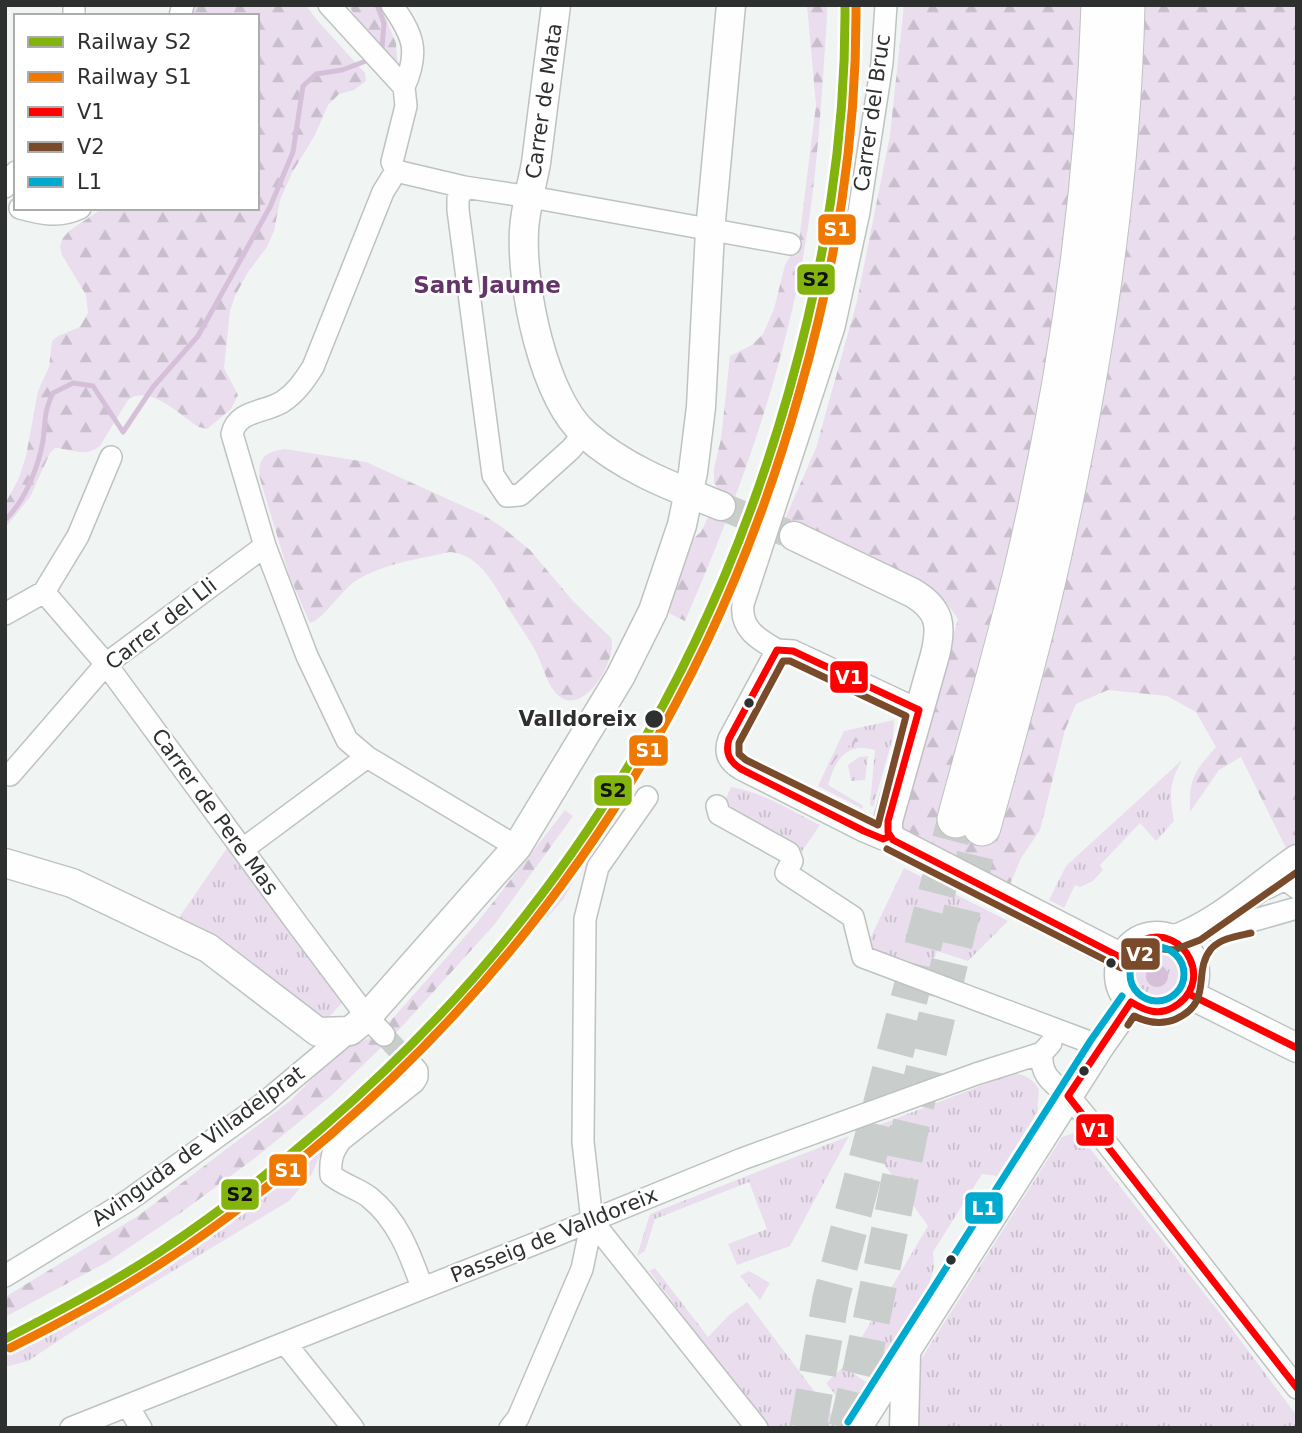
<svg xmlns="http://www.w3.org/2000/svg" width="1302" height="1433" font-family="'DejaVu Sans',sans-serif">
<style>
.grass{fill:url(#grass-tufts)}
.forest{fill:url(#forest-firs)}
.water{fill:#d6c0d9}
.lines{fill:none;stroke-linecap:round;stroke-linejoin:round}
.stream{stroke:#d6c0d9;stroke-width:5}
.street-tunnel{stroke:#c9cecc;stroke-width:21;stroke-dasharray:21 10;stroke-linecap:butt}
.secondary-tunnel{stroke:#c9cecc;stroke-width:28;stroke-dasharray:28 14;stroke-linecap:butt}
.highway-tunnel{stroke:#c9cecc;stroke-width:37;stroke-dasharray:37 18;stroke-linecap:butt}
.street-casing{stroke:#bec2c0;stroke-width:24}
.secondary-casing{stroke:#bec2c0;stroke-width:31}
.highway-casing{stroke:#bec2c0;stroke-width:39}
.street{stroke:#fdfefd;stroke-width:21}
.secondary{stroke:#fdfefd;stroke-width:28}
.highway{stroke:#fdfefd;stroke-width:37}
.bus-1-casing{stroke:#fff;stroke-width:12}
.bus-2-casing{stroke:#fff;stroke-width:12}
.bus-3-casing{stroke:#fff;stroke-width:12}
.bus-1{stroke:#f00;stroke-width:7}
.bus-2{stroke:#7a4b2a;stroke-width:7}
.bus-3{stroke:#00a9ce;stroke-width:7}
.rail-1-casing{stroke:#fff;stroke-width:14}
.rail-2-casing{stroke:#fff;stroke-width:14}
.rail-1{stroke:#83b40d;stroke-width:9}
.rail-2{stroke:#ef7900;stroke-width:9}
.bus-dot{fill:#2d302e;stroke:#fff;stroke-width:2.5}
.labels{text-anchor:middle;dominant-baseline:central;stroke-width:5;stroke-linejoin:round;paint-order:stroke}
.street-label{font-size:21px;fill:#2d302e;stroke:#fff}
.stop-label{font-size:21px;font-weight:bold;fill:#2d302e;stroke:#fff;text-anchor:end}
.neighbourhood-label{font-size:23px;font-weight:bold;fill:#643569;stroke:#fff}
.line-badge{stroke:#fff;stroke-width:2.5}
.badge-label{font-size:19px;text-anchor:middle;font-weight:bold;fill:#fff}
.pale-badge-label{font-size:19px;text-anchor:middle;font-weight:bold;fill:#111}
</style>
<defs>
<pattern id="grass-tufts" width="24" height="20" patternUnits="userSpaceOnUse" patternTransform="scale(1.75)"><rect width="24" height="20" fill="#eaddee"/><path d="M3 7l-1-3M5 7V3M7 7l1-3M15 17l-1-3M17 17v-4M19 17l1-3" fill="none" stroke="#c9becc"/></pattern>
<pattern id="forest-firs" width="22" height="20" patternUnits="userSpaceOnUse" patternTransform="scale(1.75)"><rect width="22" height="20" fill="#eaddee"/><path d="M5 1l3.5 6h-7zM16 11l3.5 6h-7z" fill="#c9becc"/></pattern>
</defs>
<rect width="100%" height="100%" fill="#f0f5f3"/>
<path class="grass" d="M894 720 893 737 873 807 870 805 875 750C846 742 836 759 828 785L862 805 863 809 818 786 844 731Z
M868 756 865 780 851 781 848 765 859 757Z
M1182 760C1169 784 1169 794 1174 821L1156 841 1140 823 1100 865 1103 870 1093 881 1080 887 1075 885 1064 908 1049 900 1066 866Z
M731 787C763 792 791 811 820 825L798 857 722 807Z
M227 848 342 1003 328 1018 317 1013 222 943 178 919Z
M574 858 583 864 563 900 406 1072 318 1159 312 1174 289 1201 70 1333 28 1361 5 1367V1347C64 1320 120 1284 174 1248 299 1164 413 1064 507 947 531 919 552 888 574 858Z
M904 868 1008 921 968 961 937 951 931 968 866 947Z
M1133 976a25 25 0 1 1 50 0a25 25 0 1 1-50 0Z
M1014 1073C1026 1075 1032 1079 1039 1089L1037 1113 997 1176 982 1174 933 1252 934 1267 927 1291 880 1365 856 1347 928 1226 861 1132Z
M1077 1132 1223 1317 1297 1416V1428H916L918 1364 1062 1137Z
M849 1136 790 1246 737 1265 728 1244 767 1229 749 1182 655 1219 645 1251 637 1256 650 1214Z
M655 1268 708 1337 729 1315 747 1302 842 1428H768L649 1271Z
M749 1271 770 1283 760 1300 740 1276Z
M843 1367 868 1383 863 1392 866 1397 854 1419 826 1383Z"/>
<path class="forest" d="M194 5H306L316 19 365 73 366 81 354 90 339 94 328 105 315 135 293 171 280 200 274 231 267 247 248 272 235 296 230 311 224 368 238 395 231 409 207 429 199 427C180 416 150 383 128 400L100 446C85 458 72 449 55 448L50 453 30 497 5 528V504L19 478 26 456 38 391 49 367 52 341 58 336 80 327 88 313 86 295 62 255 60 246 63 238 69 231 103 208H257V16H191Z
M348 5H380L396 43 398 71 368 35Z
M807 5H827V18C821 104 817 192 799 278 775 397 733 510 685 621L670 614 668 607 683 547 701 532 720 492 714 483V468L721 439 730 356 752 345 763 334 774 309 785 265 799 241 816 105Z
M904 5H1297V845L1288 852 1241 757 1219 770 1190 812C1189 778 1194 772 1216 747L1196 712 1167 696 1108 690 1076 704 1065 730 1040 830 1021 858 1008 889 912 839 902 829 900 817 958 619 945 601 784 521 816 448 857 301 890 135Z
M285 449 366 462 483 515 502 527 530 550 573 601 611 638C618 658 585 717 559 696 547 686 544 668 537 654 529 638 518 624 509 609 494 585 481 555 450 552 419 559 385 563 357 580 341 590 324 619 310 623L289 575 260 479C257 458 265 452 285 449Z
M859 731 863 735 859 741C846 744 835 758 829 770L828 764 843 739Z
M565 810 573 816 494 925 396 1033 332 1095 255 1158 179 1214 109 1261 5 1317V1297L138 1216 290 1101 341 1050 374 1036 394 1017 476 924Z"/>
<path class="water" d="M1146 976a11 11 0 1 1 22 0a11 11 0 1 1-22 0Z"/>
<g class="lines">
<path class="stream" d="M377 5 384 23 382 48
M5 520C25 501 38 468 43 441 46 420 43 414 53 393L73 383 93 386 123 432 153 387 198 336 270 207 293 152 303 86 316 74 342 70 366 61"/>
<path class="street-tunnel" d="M384 1035 410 1063"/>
<path class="secondary-tunnel" d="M721 506 794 536"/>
<path class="highway-tunnel" d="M808 1428 831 1298 956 819
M847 1428 862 1366 911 1125 982 827"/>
<g class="street-casing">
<path id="street" d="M74 5V16
M329 5 404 87 406 106 392 162 396 171
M392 5C413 35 420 51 404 87
M180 16 183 5
M396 171 383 192 313 367C304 381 296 393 282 402 264 413 237 410 232 434L265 546 307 656 347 740 367 757 517 847
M396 171 464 187 531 197 790 244
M5 187 16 172
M464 187 458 199V210L493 475 507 496 520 495 571 449 584 433
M20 208C42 214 59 218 80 208
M44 592 106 664 301 929 367 1017 384 1035
M5 614 44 592 78 536 111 457
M777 650C758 639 740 629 743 604L834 327 859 212 882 63 886 5
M777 650 729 739C724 753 729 762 741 769L864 831 883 839 890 836
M777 650 793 651 919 710
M10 775 106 664 265 546
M717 806 719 814 789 853 792 861 786 873 853 917 863 957 1100 1046
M243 849 367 757
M1267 888 1285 879 1297 888
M1216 931 1297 908
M1051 1043 1042 1053C1040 1075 1052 1082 1067 1095 1075 1103 1083 1113 1090 1122L1297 1388
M410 1063 417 1071V1077L414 1082 341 1140C332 1152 330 1160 331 1175 343 1185 357 1188 369 1197 398 1220 410 1254 422 1287
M592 1221 757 1428
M5 1276 129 1200 264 1103 350 1031
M285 1343 353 1428
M128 1406 141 1428
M71 1428 549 1238 742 1159 976 1074 1042 1053
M510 1428 518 1418 582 1269 592 1221 583 1142 585 919 598 867 647 797"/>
</g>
<g class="secondary-casing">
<path id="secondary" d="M556 5C549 58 543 111 536 163 532 185 525 209 524 231 521 286 543 397 585 434 624 469 673 487 721 506
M794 536 913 593C941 610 942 626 935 655L888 821V832L893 840 1122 958
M5 863 72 883 208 948 318 1032 350 1031 367 1017 517 847 620 677 653 611 682 525 693 472 701 407 710 231 731 5
M1119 974a38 38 0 1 1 76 0a38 38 0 1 1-76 0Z
M1172 940C1215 927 1259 885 1297 859
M1189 994 1297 1048
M857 1428 1100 1046 1131 1002
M904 1428 906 1354"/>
</g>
<g class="highway-casing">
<path id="highway" d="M956 819C978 737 1002 655 1022 573 1066 387 1094 196 1100 5
M982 827C1008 732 1035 637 1056 540 1094 364 1122 186 1126 5"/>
</g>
<use href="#street" class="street"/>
<use href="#secondary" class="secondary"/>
<use href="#highway" class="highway"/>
<g class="bus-1-casing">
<path id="bus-1" d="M890 836 883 839 864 831 741 769C729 761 725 753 729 739L777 650 793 651 919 710 888 821V832L893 840 1122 958C1128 952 1135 943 1143 940 1184 923 1217 984 1172 1008 1158 1016 1144 1010 1131 1002L1068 1096 1297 1388
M1189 994 1297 1048"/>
</g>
<g class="bus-2-casing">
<path id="bus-2" d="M783 661H790L906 716 878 825 746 760 739 754V743Z
M887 849 1121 968 1128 966 1145 950 1151 948 1174 950 1200 940 1297 872
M1128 1025 1134 1016C1148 1023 1162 1025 1176 1019 1214 1002 1192 972 1211 949 1221 938 1238 936 1251 933"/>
</g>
<g class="bus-3-casing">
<path id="bus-3" d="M1130 974a27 27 0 1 1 54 0a27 27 0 1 1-54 0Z
M848 1422 1091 1040 1122 996"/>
</g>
<use href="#bus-1" class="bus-1"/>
<use href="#bus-2" class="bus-2"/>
<use href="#bus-3" class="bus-3"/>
<g class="rail-1-casing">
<path id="rail-1" d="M5 1339C57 1312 109 1285 158 1253 216 1215 271 1172 323 1127 552 929 707 682 789 391 825 263 846 138 845 5"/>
</g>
<g class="rail-2-casing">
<path id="rail-2" d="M10 1348C62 1322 114 1294 163 1262 222 1224 277 1180 330 1135 560 935 717 687 799 394 836 265 857 139 856 5"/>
</g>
<use href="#rail-1" class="rail-1"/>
<use href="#rail-2" class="rail-2"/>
</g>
<g class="bus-dot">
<circle cx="749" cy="703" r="6"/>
<circle cx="654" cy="719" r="10"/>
<circle cx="1111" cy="963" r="6"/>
<circle cx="1084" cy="1071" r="6"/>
<circle cx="951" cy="1260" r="6"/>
</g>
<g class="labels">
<g class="street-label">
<text transform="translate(544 101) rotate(-82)">Carrer de Mata</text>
<text transform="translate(872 113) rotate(-82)">Carrer del Bruc</text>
<text transform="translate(161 624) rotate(-38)">Carrer del Lli</text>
<text transform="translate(215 812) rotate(54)">Carrer de Pere Mas</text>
<text transform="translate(198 1146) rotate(-36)">Avinguda de Villadelprat</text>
<text transform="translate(554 1235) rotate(-22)">Passeig de Valldoreix</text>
</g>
<g class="stop-label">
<text x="637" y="719">Valldoreix</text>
</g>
<g class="neighbourhood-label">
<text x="487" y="285">Sant Jaume</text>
</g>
</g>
<g class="line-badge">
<rect x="817" y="213" width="40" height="33" rx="7" fill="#ef7900"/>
<rect x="796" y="263" width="40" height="33" rx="7" fill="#83b40d"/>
<rect x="829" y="660" width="40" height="34" rx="7" fill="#f00"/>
<rect x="628" y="734" width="41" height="33" rx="7" fill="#ef7900"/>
<rect x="593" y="774" width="40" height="33" rx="7" fill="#83b40d"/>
<rect x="1120" y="937" width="41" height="34" rx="7" fill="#7a4b2a"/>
<rect x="1075" y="1113" width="40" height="34" rx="7" fill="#f00"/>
<rect x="268" y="1153" width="40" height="34" rx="7" fill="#ef7900"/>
<rect x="220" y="1178" width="40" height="33" rx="7" fill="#83b40d"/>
<rect x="964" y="1191" width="40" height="34" rx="7" fill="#00a9ce"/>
</g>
<g class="badge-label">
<text x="837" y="236">S1</text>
<text x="849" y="684">V1</text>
<text x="649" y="757">S1</text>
<text x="1140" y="961">V2</text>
<text x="1095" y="1137">V1</text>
<text x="288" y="1177">S1</text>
<text x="984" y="1215">L1</text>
</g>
<g class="pale-badge-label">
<text x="816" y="286">S2</text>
<text x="613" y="797">S2</text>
<text x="240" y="1201">S2</text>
</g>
<rect width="1302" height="1433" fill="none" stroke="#2d302e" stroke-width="14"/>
<rect x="14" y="14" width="245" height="196" fill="#ffffff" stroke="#abacab" stroke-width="2"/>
<rect x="28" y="37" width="35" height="10" fill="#83b40d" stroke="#abacab" stroke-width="2"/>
<text x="77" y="49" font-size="21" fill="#2d302e">Railway S2</text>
<rect x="28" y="72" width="35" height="10" fill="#ef7900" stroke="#abacab" stroke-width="2"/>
<text x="77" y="84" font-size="21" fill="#2d302e">Railway S1</text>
<rect x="28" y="107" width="35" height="10" fill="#ff0000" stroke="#abacab" stroke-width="2"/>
<text x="77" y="119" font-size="21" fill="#2d302e">V1</text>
<rect x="28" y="142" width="35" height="10" fill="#7a4b2a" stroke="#abacab" stroke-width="2"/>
<text x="77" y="154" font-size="21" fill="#2d302e">V2</text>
<rect x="28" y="177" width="35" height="10" fill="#00a9ce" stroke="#abacab" stroke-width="2"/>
<text x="77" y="189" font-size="21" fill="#2d302e">L1</text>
</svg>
